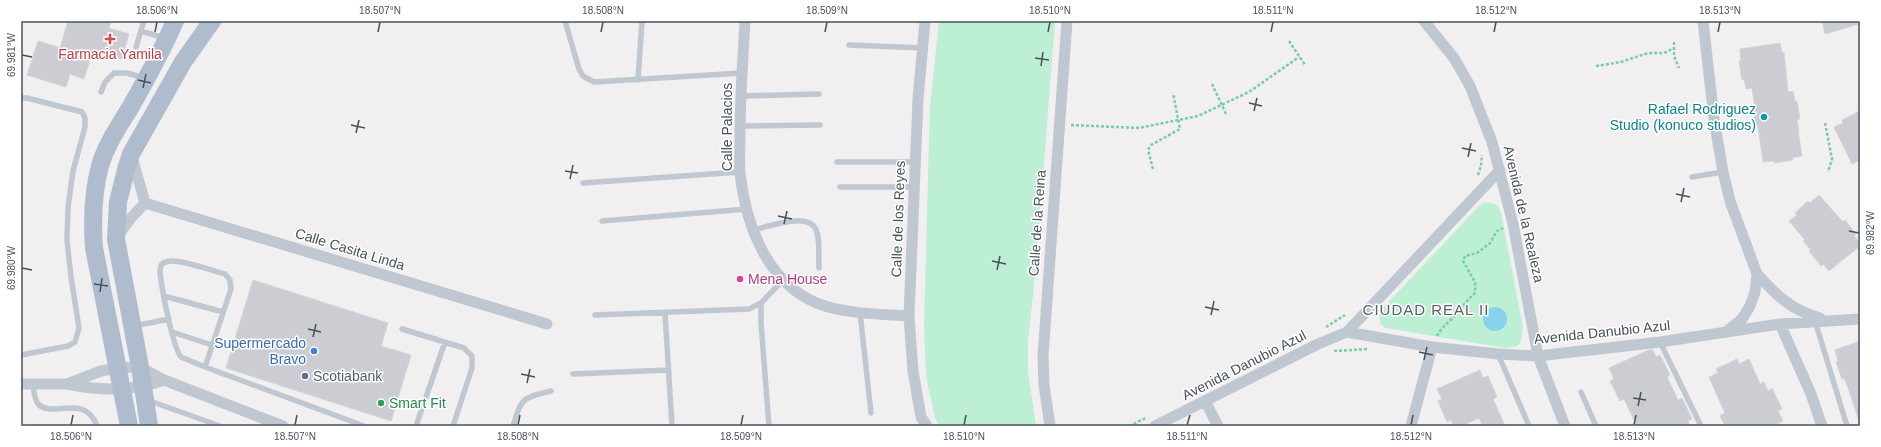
<svg xmlns="http://www.w3.org/2000/svg" width="1881" height="447" font-family="Helvetica,sans-serif">
<style>
.green{fill:#bdefd4}
.water{fill:#89d1ed}
.building{fill:#cccdd3;stroke:#d3d4da}
.lines{fill:none;stroke-linecap:round;stroke-linejoin:round}
.path{stroke:#74cea8;stroke-width:2.5;stroke-dasharray:3 2;stroke-linecap:butt}
.lane{stroke:#bfc8d1;stroke-width:5.5}
.street{stroke:#bfc8d1;stroke-width:11}
.primary{stroke:#aebcce;stroke-width:18}
.ticks{fill:none;stroke:#47515c;stroke-width:1.5}
.health-dot{fill:#e0444e;stroke:#fff;stroke-width:1.5}
.culture-dot{fill:#0f9aa8;stroke:#fff;stroke-width:1.5}
.hotel-dot{fill:#d1479c;stroke:#fff;stroke-width:1.5}
.shop-dot{fill:#3f7fe0;stroke:#fff;stroke-width:1.5}
.service-dot{fill:#5c6f8a;stroke:#fff;stroke-width:1.5}
.leisure-dot{fill:#2e9e5b;stroke:#fff;stroke-width:1.5}
.labels{text-anchor:middle;dominant-baseline:central;stroke-width:3;stroke-linejoin:round;paint-order:stroke}
.health-label{font-size:14px;fill:#be3a42;stroke:#fff}
.culture-label{font-size:14px;fill:#0d838f;stroke:#fff;text-anchor:end}
.street-label{font-size:14px;fill:#47515c;stroke:#fff}
.hotel-label{font-size:14px;fill:#b23c85;stroke:#fff;text-anchor:start}
.shop-label{font-size:14px;fill:#366cbe;stroke:#fff;text-anchor:end}
.service-label{font-size:14px;fill:#4e5e75;stroke:#fff;text-anchor:start}
.leisure-label{font-size:14px;fill:#27864d;stroke:#fff;text-anchor:start}
.neighbourhood-label{font-size:15px;letter-spacing:1px;fill:#5b5e64;stroke:#fff}
.neatline{fill:none;stroke:#47515c;stroke-width:1.5}
.ticks-label{font-size:10px;text-anchor:middle;fill:#47515c}
</style>
<rect width="100%" height="100%" fill="#f1efef"/>
<path class="green" d="M939 21H1055L1036 268 1028 340V372L1036 426H939L935 418 926 376 924 325 930 106Z
M1488 202 1498 206 1501 212 1523 328 1521 342 1517 346 1505 348 1386 328 1381 325 1379 315 1383 308 1478 207 1483 203Z"/>
<path class="water" d="M1483 319a12 12 0 1 1 24 0a12 12 0 1 1-24 0Z"/>
<path class="building" d="M68 21H111L109 28 129 34 122 59 93 51 84 79 70 74 66 87 27 75 38 41 60 48Z
M1822 21H1858L1859 24 1825 34Z
M1780 43 1782 53 1784 52 1788 92 1793 91 1795 101H1797L1800 119H1797L1799 131H1798L1802 156 1792 158 1793 160 1775 163 1774 161 1763 162 1758 126H1756L1753 108H1755L1752 88 1746 89 1744 79 1742 80 1739 61H1741L1740 49Z
M1860 111V160L1852 164 1834 127 1843 123 1842 120Z
M1819 195 1843 222 1845 220 1856 234 1854 236 1860 243V246L1829 271 1823 264 1821 266 1809 251 1811 250 1803 241 1805 240 1789 221 1797 215 1795 213 1808 201 1810 203Z
M253 280 388 323 381 346 411 355 391 421 226 368Z
M1860 341V417L1858 418 1848 387 1844 378 1842 379 1836 362 1838 361 1835 350Z
M1649 350H1653L1656 357 1660 355 1670 375 1667 377 1678 400 1682 398 1692 419 1688 421 1690 426H1637L1624 399 1620 401 1610 381 1614 379 1609 368Z
M1737 359 1739 364 1749 359 1760 384 1764 382 1768 391 1772 388 1782 409 1778 411 1783 421 1773 426H1725L1720 416 1725 413 1709 377 1718 373 1716 369Z
M1480 370 1483 378 1488 376 1497 397 1493 399 1505 426H1483L1479 418 1461 426H1454L1451 420 1447 422 1438 401 1442 399 1437 389Z"/>
<g class="lines">
<path class="path" d="M1289 41 1305 65
M1674 42V56L1679 68
M1596 66 1621 62 1648 53H1664L1674 48
M1212 84 1227 116
M1825 123 1832 159 1828 172
M1071 125 1139 128 1198 116 1249 92 1299 57
M1153 169 1148 150 1151 145 1180 129 1173 93
M1478 175 1481 166 1482 155
M1326 327 1345 315
M1437 336C1442 326 1451 321 1458 312 1464 305 1468 299 1475 293V282L1463 261 1465 256 1477 253 1490 243 1497 231 1503 228
M1334 351 1369 349
M1129 426 1146 418"/>
<path class="lane" d="M565 21 579 69 583 76 594 82 742 73
M141 31 164 38
M849 45 923 48
M136 47 144 21
M638 80 642 21
M101 92 105 82 114 73H127L144 78
M741 96 819 94
M21 98H27L82 112 85 118V127L73 171 68 207 67 240 71 277 79 328 75 342 68 346 21 355
M740 126 820 125
M837 162H915
M1692 177 1723 172
M583 183 740 172
M840 187H914
M602 221 747 209
M753 230C768 227 806 212 815 228 821 238 818 257 819 268
M164 296 223 312
M761 303V323L769 426
M860 312 871 413
M665 313 672 426
M595 315 749 309 761 303 783 280
M1815 321 1847 426
M134 326 169 319
M402 329 464 348 472 356V368L453 426
M172 332 212 345
M1660 342 1701 426
M1498 354 1529 426
M205 367 231 289 230 280 225 274C213 271 175 257 166 262 161 263 160 267 160 271 161 286 173 348 181 357L205 367 364 426
M573 374 668 370
M33 384C34 391 34 400 39 405 55 418 85 393 97 426
M1581 392 1596 426
M147 400 220 426
M416 426 445 342
M513 426C522 397 522 398 551 391"/>
<path class="street" d="M745 21C743 59 740 98 740 136 740 148 739 161 740 173 746 226 768 288 825 306 851 314 882 314 909 316
M925 21 918 99 909 316 913 371 921 417 927 426
M1424 21 1454 58 1470 86 1492 142 1513 224 1538 356 1565 426
M1703 21 1714 119 1723 172 1730 201 1757 274 1755 292 1750 306 1742 319 1727 331
M132 157 145 203
M145 203 547 324
M117 237 131 218 145 203
M1757 274C1777 296 1791 310 1820 318
M1780 324 1811 394 1822 426
M1347 332 1432 347 1498 354 1538 356 1660 342 1780 324 1860 319
M21 384H67L101 371 118 368 140 367 164 380 283 426
M67 384C100 391 132 392 164 380
M1205 401 1218 426
M1050 426 1044 385 1043 356 1067 21
M1155 426 1318 344 1347 332 1500 170
M1411 426 1432 347"/>
<path class="primary" d="M129 426 94 248C92 220 93 192 100 166 106 145 119 126 130 108 146 80 162 51 175 21
M149 426 140 367 116 239 118 202 127 166 131 154 183 62 212 21"/>
</g>
<path class="ticks" d="M155 32 157 22M378 32 380 22M601 32 603 22M825 32 827 22M1048 32 1050 22M1271 32 1273 22M1494 32 1496 22M1718 32 1720 22M22 55 32 57M1035 58 1049 60M1041 66 1043 52M138 80 151 83M143 88 146 74M1249 103 1262 106M1254 111 1257 98M351 125 365 128M356 133 359 120M1462 148 1476 151M1468 157 1471 143M565 171 578 173M570 179 573 165M1676 194 1690 197M1681 202 1684 188M778 216 792 219M784 224 787 211M1849 231 1859 233M992 261 1006 264M22 268 32 270M997 270 1000 256M94 284 108 286M100 292 102 278M1205 307 1219 310M1211 315 1214 301M308 329 321 332M313 337 316 324M1419 352 1433 355M1424 360 1427 347M521 374 535 377M527 383 530 369M1633 398 1646 400M1638 406 1641 392M71 425 73 415M295 425 297 415M518 425 520 415M741 425 743 415M964 425 966 415M1187 425 1190 415M1411 425 1413 415M1634 425 1636 415"/>
<path class="health-dot" d="M108 33h4v4h4v4h-4v4h-4v-4h-4v-4h4z"/>
<circle class="culture-dot" cx="1764" cy="117" r="4"/>
<circle class="hotel-dot" cx="740" cy="279" r="4"/>
<circle class="shop-dot" cx="314" cy="351" r="4"/>
<circle class="service-dot" cx="305" cy="376" r="4"/>
<circle class="leisure-dot" cx="381" cy="403" r="4"/>
<g class="labels">
<g class="health-label">
<text x="110" y="54">Farmacia Yamila</text>
</g>
<g class="culture-label">
<text x="1756" y="109">Rafael Rodriguez<tspan x="1756" dy="16">Studio (konuco studios)</tspan></text>
</g>
<g class="street-label">
<text transform="translate(727 127) rotate(-90)">Calle Palacios</text>
<text transform="translate(1524 214) rotate(77)">Avenida de la Realeza</text>
<text transform="translate(898 219) rotate(-88)">Calle de los Reyes</text>
<text transform="translate(1037 223) rotate(-86)">Calle de la Reina</text>
<text transform="translate(350 249) rotate(17)">Calle Casita Linda</text>
<text transform="translate(1602 332) rotate(-6)">Avenida Danubio Azul</text>
<text transform="translate(1244 365) rotate(-27)">Avenida Danubio Azul</text>
</g>
<g class="hotel-label">
<text x="748" y="279">Mena House</text>
</g>
<g class="shop-label">
<text x="306" y="343">Supermercado<tspan x="306" dy="16">Bravo</tspan></text>
</g>
<g class="service-label">
<text x="313" y="376">Scotiabank</text>
</g>
<g class="leisure-label">
<text x="389" y="403">Smart Fit</text>
</g>
<g class="neighbourhood-label">
<text x="1426" y="309">CIUDAD REAL II</text>
</g>
</g>
<rect width="1881" height="447" fill="none" stroke="#ffffff" stroke-width="44"/>
<rect x="22" y="22" width="1837" height="403" class="neatline"/>
<g class="ticks-label">
<text x="157" y="14">18.506°N</text>
<text x="380" y="14">18.507°N</text>
<text x="603" y="14">18.508°N</text>
<text x="827" y="14">18.509°N</text>
<text x="1050" y="14">18.510°N</text>
<text x="1273" y="14">18.511°N</text>
<text x="1496" y="14">18.512°N</text>
<text x="1720" y="14">18.513°N</text>
<text transform="translate(11 55) rotate(-90)" y="4">69.981°W</text>
<text transform="translate(1870 233) rotate(-90)" y="4">69.982°W</text>
<text transform="translate(11 268) rotate(-90)" y="4">69.980°W</text>
<text x="71" y="440">18.506°N</text>
<text x="295" y="440">18.507°N</text>
<text x="518" y="440">18.508°N</text>
<text x="741" y="440">18.509°N</text>
<text x="964" y="440">18.510°N</text>
<text x="1187" y="440">18.511°N</text>
<text x="1411" y="440">18.512°N</text>
<text x="1634" y="440">18.513°N</text>
</g>
</svg>
